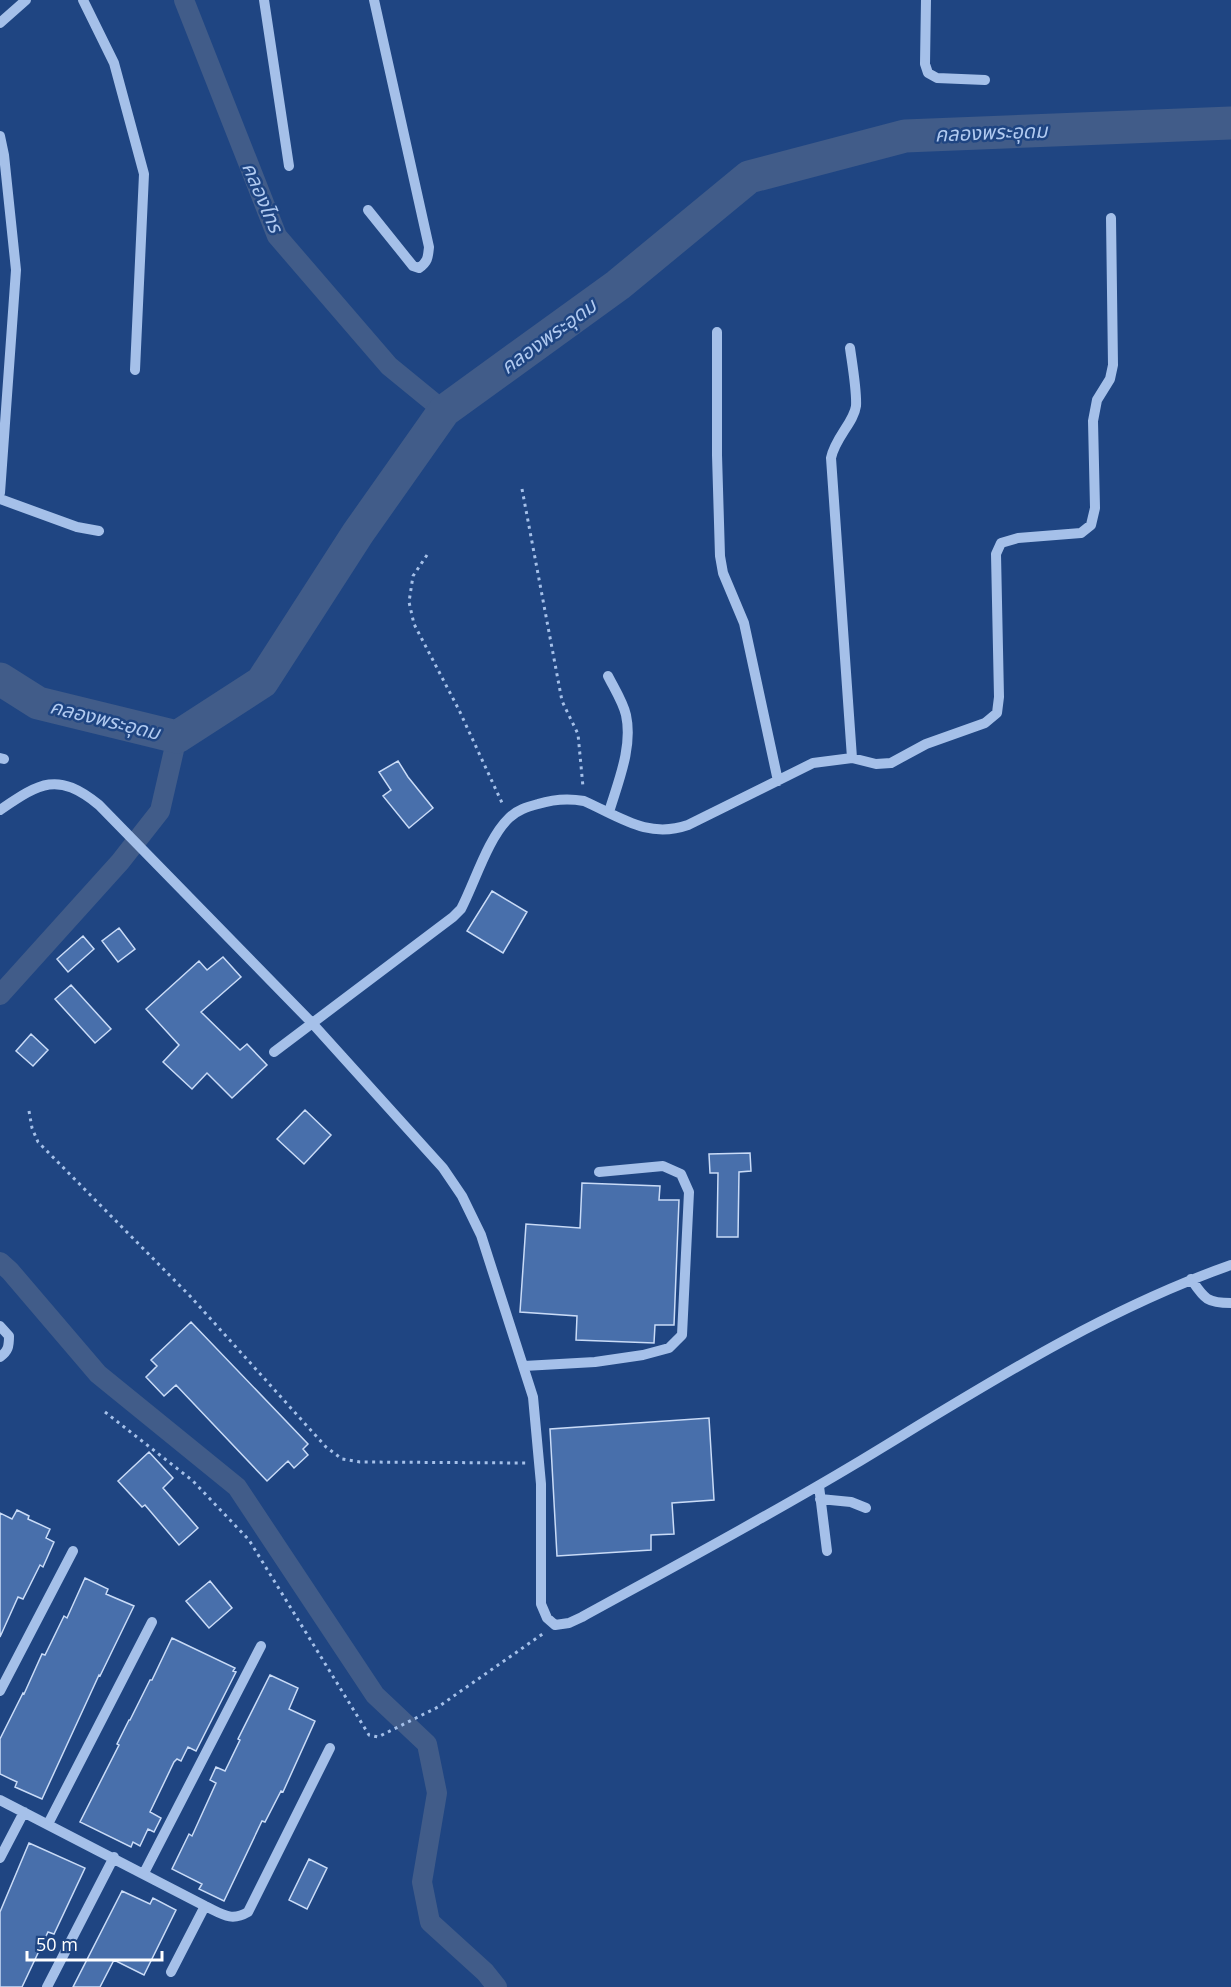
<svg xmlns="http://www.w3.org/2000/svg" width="1231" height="1987" font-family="'Open Sans','Noto Sans Thai',sans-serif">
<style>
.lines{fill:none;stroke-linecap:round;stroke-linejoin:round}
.canal{stroke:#415c89;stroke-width:20}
.river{stroke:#415c89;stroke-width:33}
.building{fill:#486fab;stroke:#c9dbf7;stroke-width:1.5}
.path{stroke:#a5c0e9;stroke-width:3;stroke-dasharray:3 4.5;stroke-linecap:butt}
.minor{stroke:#a5c0e9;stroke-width:10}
.labels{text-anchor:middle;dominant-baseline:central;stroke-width:5;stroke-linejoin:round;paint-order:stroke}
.water-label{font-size:20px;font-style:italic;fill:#b1caf0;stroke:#1f4582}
</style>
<rect width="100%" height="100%" fill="#1f4582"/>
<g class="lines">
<path class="canal" d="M184 0 277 236 389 366 444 411
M0 995 120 862 160 811 177 737
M0 1262 10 1271 98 1374 237 1487 375 1695 427 1744 437 1793 422 1882 430 1922 485 1972 497 1987"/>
<path class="river" d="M0 679 38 703 177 737 262 682 358 533 444 411 618 285 749 177 905 136 1231 123"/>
</g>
<path class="building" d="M398 761 408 777 433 808 409 828 383 796 391 790 379 772Z
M492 891 527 912 503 953 467 931Z
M119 928 135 949 118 962 102 941Z
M83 936 94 949 68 972 57 959Z
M223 957 241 977 201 1012 240 1050 247 1044 267 1065 232 1098 207 1073 192 1089 163 1062 179 1045 146 1009 199 961 207 970Z
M71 985 111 1029 95 1043 55 999Z
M31 1034 48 1050 33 1066 16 1051Z
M305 1110 331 1135 304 1164 277 1139Z
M750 1153 751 1171 739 1172 738 1237H717L718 1173H710L709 1154Z
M582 1183 660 1186 659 1200H679L674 1325H655L654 1343 576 1340 577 1316 520 1312 526 1224 580 1228Z
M191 1322 308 1444 303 1449 308 1455 294 1468 288 1461 267 1481 176 1385 164 1396 146 1377 157 1366 151 1360Z
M709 1418 714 1500 672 1503 674 1534 651 1535V1550L557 1556 550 1429Z
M149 1452 173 1478 163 1488 198 1528 179 1545 145 1505 142 1507 118 1481Z
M17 1510 29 1516 28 1519 50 1529 46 1538 54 1542 43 1567 40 1565 23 1599 18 1597 0 1637V1513L12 1519Z
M85 1578 108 1589 106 1594 134 1606 100 1676 99 1675 42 1799 15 1787 17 1782 0 1774V1739L23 1693 24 1694 42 1654 45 1655 64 1616 67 1618Z
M210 1581 232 1608 209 1628 186 1601Z
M172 1638 235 1668 233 1671 236 1672 196 1751 188 1747 181 1761 177 1759 174 1762 150 1812 161 1818 154 1832 148 1829 140 1846 133 1842 131 1847 80 1822 119 1745 117 1744 129 1720H130L150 1680H152Z
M270 1675 298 1688 289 1709 315 1721 283 1792 281 1791 265 1822 262 1821 224 1901 199 1889 202 1884 172 1869 189 1834 192 1836 216 1783 210 1780 216 1767 225 1771 240 1740 238 1739Z
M29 1843 85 1868 54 1934 48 1932 22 1987H0V1912Z
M309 1859 327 1868 307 1909 289 1900Z
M122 1891 150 1904 153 1898 176 1910 144 1975 114 1960 100 1987H73Z"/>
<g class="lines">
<path class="path" d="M522 489 562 701 578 734 583 787
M427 555 413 576 409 602 414 624 459 710 503 805
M29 1111 32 1128 38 1142 190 1296 326 1447 342 1459 360 1462 526 1463
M105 1412 193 1481 249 1540 369 1735 378 1737 438 1707 544 1633"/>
<path class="minor" d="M83 0 114 63 144 174 135 370
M264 0 289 166
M926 0 925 64 928 73 937 78 985 80
M0 23 26 0
M0 136 4 155 16 270 0 493
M368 210 413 266 419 268C428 262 428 257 429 247L374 0
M717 332V455L720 556 723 573 744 623 778 781
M0 499 77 527 99 531
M608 676C614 688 623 702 626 715 633 747 618 782 609 812
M0 758 4 759
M852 758 876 764 891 763 926 744 985 723 997 713 999 697 996 554 1001 543 1018 538 1081 533 1091 525 1095 508 1093 421 1097 400 1110 379 1113 365 1111 218
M0 810C40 783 57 771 99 805L312 1023 443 1168 462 1196 481 1235 533 1397 541 1484V1604L547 1618 555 1625 569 1623 582 1617C673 1567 765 1518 855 1464 976 1391 1097 1312 1231 1265
M274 1052 453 917 461 909C475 882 488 838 509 818 517 810 527 807 538 804 554 799 568 798 584 801 620 817 648 839 688 825L813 763 852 758 831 458C835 438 854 422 856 406 857 391 852 363 850 348
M1191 1279C1204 1298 1206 1303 1231 1303
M0 1326 9 1336C9 1347 8 1351 0 1357
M524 1366 595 1362 643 1355 669 1348 682 1335 689 1192 681 1174 663 1166 599 1172
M819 1486 827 1551
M820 1499 851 1502 866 1508
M0 1691 73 1551
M0 1800 205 1906C222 1914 231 1922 248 1912L330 1748
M48 1824 152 1622
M0 1858 24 1812
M144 1873 261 1646
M171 1972 205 1906
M47 1987 114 1857"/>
</g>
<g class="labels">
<g class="water-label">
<text transform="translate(991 132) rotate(-2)">คลองพระอุดม</text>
<text transform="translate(263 197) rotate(67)">คลองไทร</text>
<text transform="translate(548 336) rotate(-36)">คลองพระอุดม</text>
<text transform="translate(105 719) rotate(14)">คลองพระอุดม</text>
</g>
</g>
<path d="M27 1951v9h135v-9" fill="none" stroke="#ffffff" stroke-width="3"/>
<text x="36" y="1951" font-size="18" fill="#ffffff" stroke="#1f4582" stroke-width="4.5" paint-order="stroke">50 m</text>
</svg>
